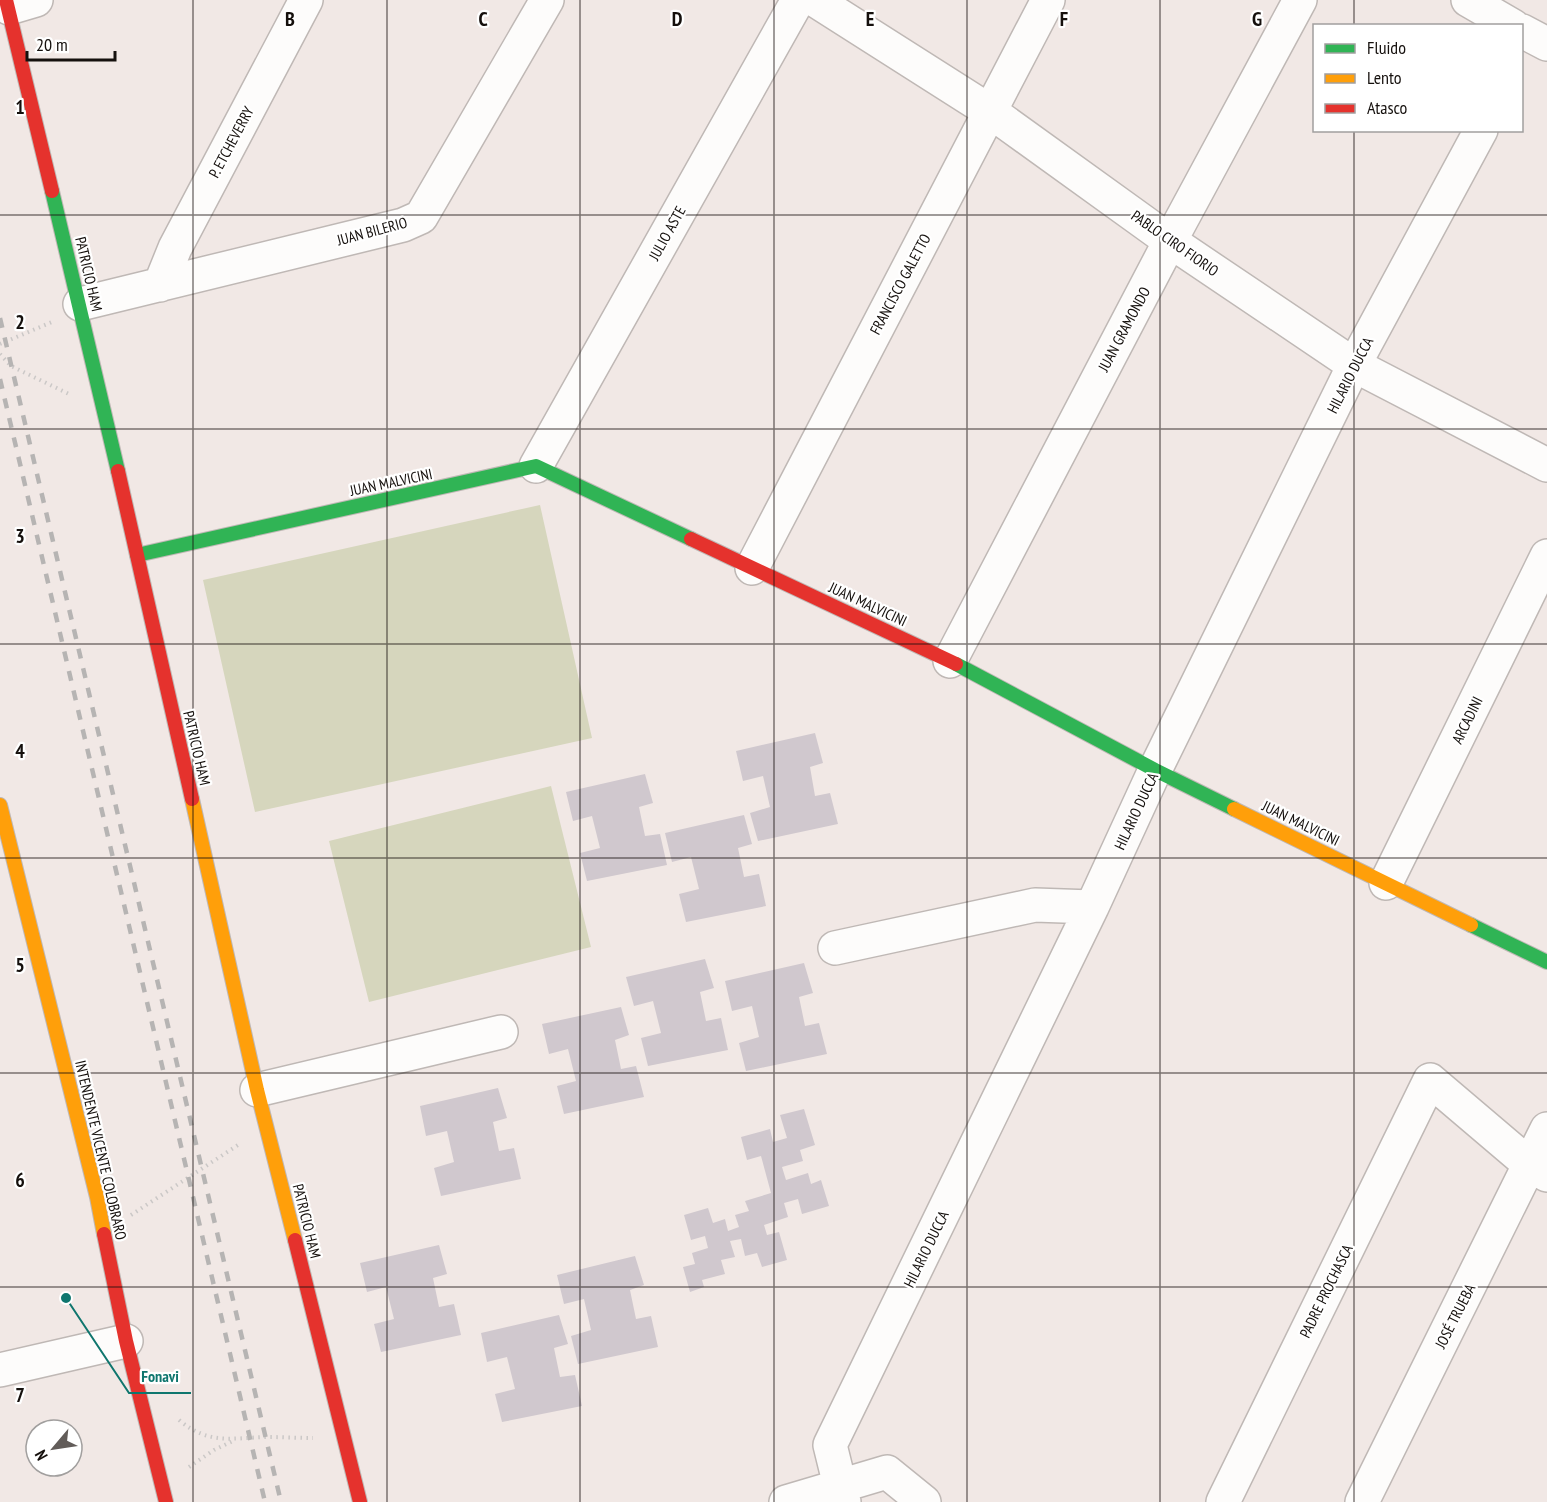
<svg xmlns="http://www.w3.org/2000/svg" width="1547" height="1502" font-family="'PT Sans Narrow',sans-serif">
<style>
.green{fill:#d6d6bd}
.building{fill:#d0c8ce}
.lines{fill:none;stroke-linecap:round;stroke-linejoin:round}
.street-casing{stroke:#bfb8b5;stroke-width:36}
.fast-casing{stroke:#bfb8b5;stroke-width:16}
.slow-casing{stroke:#bfb8b5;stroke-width:16}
.jam-casing{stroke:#bfb8b5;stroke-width:16}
.path{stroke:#cbc8c7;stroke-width:4;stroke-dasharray:1.5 4.5;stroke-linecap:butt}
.street{stroke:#fdfcfb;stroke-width:33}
.fast{stroke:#30b455;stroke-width:14}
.slow{stroke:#ff9f0a;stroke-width:14}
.jam{stroke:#e5322d;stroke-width:14}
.rail{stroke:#b6b4b3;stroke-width:4.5;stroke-dasharray:10 10;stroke-linecap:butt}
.grid{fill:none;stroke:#15100d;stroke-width:1.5;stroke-opacity:0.55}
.labels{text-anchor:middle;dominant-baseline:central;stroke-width:4.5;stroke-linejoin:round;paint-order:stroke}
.street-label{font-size:15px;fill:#15100d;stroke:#fff}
.grid-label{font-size:20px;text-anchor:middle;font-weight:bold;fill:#15100d;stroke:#fff;stroke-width:4.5;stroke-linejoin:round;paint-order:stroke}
.leader{fill:none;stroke:#0f766e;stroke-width:2}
.callout-dot{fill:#0f766e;stroke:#fff;stroke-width:2}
.callout-label{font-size:16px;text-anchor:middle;font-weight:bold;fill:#0f766e;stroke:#fff;stroke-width:4.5;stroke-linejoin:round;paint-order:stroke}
</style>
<rect width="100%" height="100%" fill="#f1e8e5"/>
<path class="green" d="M540 505 592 738 255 812 203 580Z
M551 786 591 947 369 1002 329 841Z"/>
<path class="building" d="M815 733 823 763 810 767 815 796 830 793 838 824 758 841 750 813 770 807 763 776 743 781 736 751Z
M645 774 653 803 639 807 645 836 660 834 667 865 587 881 580 853 600 848 592 816 573 821 566 792Z
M744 815 752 844 738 848 744 877 759 874 766 906 686 922 679 894 699 889 691 857 672 862 665 833Z
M705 959 714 988 700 992 706 1021 721 1018 728 1050 648 1066 641 1038 661 1033 653 1001 634 1006 626 977Z
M804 963 813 993 799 997 805 1026 819 1023 827 1054 746 1071 739 1043 759 1037 752 1006 732 1011 725 981Z
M621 1007 629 1035 615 1040 621 1069 636 1066 644 1097 564 1114 557 1086 576 1081 568 1049 549 1054 542 1024Z
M498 1088 507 1118 493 1122 499 1151 514 1148 521 1179 441 1196 434 1168 454 1162 447 1131 426 1136 420 1106Z
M804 1109 815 1145 800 1150 803 1161 782 1167 786 1180 808 1173 811 1184 821 1180 829 1206 802 1214 798 1199 784 1203 788 1217 764 1225 767 1235 779 1232 787 1260 762 1267 757 1253 745 1256 741 1239 730 1241 735 1257 721 1260 725 1274 702 1280 704 1287 690 1292 683 1267 695 1264 692 1253 708 1248 705 1236 691 1240 684 1215 708 1208 713 1223 725 1219 728 1231 739 1227 735 1215 749 1211 745 1201 771 1193 761 1156 747 1160 741 1137 770 1129 773 1142 787 1138 780 1115Z
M439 1245 447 1274 433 1278 439 1307 454 1304 461 1335 381 1352 374 1324 394 1319 386 1287 367 1292 360 1263Z
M635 1256 644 1285 630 1290 636 1319 651 1316 658 1347 578 1364 571 1336 591 1330 584 1299 564 1304 557 1275Z
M559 1315 568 1344 554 1348 560 1377 575 1375 582 1406 502 1422 495 1394 515 1389 507 1357 487 1362 481 1333Z"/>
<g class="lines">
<g class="street-casing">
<path id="street" d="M815 0 991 112 1170 241 1354 365 1547 465
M1468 0 1513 26
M9 8 36 0
M1522 31 1547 44
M160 285 175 248 306 0
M80 304 403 225 421 217 547 0
M536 466 798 0
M752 568 1048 0
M950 661 1170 241 1300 0
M1386 883 1547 556
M835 948 1035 905 1092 907
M257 1090 501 1032
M0 1370 126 1341
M786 1502 887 1472 924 1502
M844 1502 830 1445 1092 907 1155 770 1354 365 1481 130
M1223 1502 1430 1080 1530 1165 1547 1175
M1362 1502 1547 1129"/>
</g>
<g class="fast-casing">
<path id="fast" d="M52 191 118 471
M137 555 536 466 691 539
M956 664 1155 770 1234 809
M1471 925 1547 962"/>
</g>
<g class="slow-casing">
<path id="slow" d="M192 799 257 1090 295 1240
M0 805 97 1197 104 1234
M1234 809 1471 925"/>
</g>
<g class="jam-casing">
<path id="jam" d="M6 0 52 191
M118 471 192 799
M691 539 956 664
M104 1234 126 1341 166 1502
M295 1240 360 1502"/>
</g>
<path class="path" d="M0 344 52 322
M0 354 11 366 69 394
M131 1215 238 1145
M179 1420C209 1445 231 1438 267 1437 282 1437 298 1438 313 1438
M189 1467 214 1450 235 1440"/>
<use href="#street" class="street"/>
<use href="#fast" class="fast"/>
<use href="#slow" class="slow"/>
<use href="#jam" class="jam"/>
<path class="rail" d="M0 318 281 1502
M0 379 265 1502"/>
</g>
<path class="grid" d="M193 0V1502M387 0V1502M580 0V1502M774 0V1502M967 0V1502M1160 0V1502M1354 0V26M1354 130V1502M0 215H1547M0 429H1547M0 644H1547M0 858H1547M0 1073H1547M0 1287H1547"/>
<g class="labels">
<g class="street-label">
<text transform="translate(231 142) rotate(-62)">P. ETCHEVERRY</text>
<text transform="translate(372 231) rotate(-15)">JUAN BILERIO</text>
<text transform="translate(667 233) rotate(-61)">JULIO ASTE</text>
<text transform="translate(1175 243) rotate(35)">PABLO CIRO FIORIO</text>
<text transform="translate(89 274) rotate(77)">PATRICIO HAM</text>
<text transform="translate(900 284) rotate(-62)">FRANCISCO GALETTO</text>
<text transform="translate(1124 329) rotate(-62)">JUAN GRAMONDO</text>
<text transform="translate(1350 375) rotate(-63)">HILARIO DUCCA</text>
<text transform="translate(391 482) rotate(-12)">JUAN MALVICINI</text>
<text transform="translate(868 604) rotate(25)">JUAN MALVICINI</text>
<text transform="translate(1467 720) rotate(-64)">ARCADINI</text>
<text transform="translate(197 748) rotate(77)">PATRICIO HAM</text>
<text transform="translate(1136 811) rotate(-65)">HILARIO DUCCA</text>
<text transform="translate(1301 823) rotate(26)">JUAN MALVICINI</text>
<text transform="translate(101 1150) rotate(77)">INTENDENTE VICENTE COLOBRARO</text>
<text transform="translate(307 1221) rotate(76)">PATRICIO HAM</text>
<text transform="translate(926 1249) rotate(-64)">HILARIO DUCCA</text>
<text transform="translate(1326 1291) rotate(-64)">PADRE PROCHASCA</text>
<text transform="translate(1455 1316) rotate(-63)">JOSÉ TRUEBA</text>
</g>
</g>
<g class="grid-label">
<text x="290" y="26">B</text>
<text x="483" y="26">C</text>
<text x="677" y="26">D</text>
<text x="870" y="26">E</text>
<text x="1064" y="26">F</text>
<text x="1257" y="26">G</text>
<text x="20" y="114">1</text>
<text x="20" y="329">2</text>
<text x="20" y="543">3</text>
<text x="20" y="758">4</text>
<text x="20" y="972">5</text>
<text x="20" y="1187">6</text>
<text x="20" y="1402">7</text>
</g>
<path class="leader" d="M66 1298L129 1393H191"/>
<circle class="callout-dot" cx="66" cy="1298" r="6"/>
<g class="callout-label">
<text x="160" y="1382">Fonavi</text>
</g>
<rect x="1313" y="24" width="210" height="108" fill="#ffffff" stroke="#a19f9e" stroke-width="1.5"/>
<rect x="1325" y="44" width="30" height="9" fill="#30b455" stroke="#a19f9e" stroke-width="1.5"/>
<text x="1367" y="54" font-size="18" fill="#15100d">Fluido</text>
<rect x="1325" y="74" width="30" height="9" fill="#ff9f0a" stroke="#a19f9e" stroke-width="1.5"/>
<text x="1367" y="84" font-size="18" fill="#15100d">Lento</text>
<rect x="1325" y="104" width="30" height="9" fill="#e5322d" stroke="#a19f9e" stroke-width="1.5"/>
<text x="1367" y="114" font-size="18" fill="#15100d">Atasco</text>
<g transform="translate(54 1448) rotate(241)"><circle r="28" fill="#ffffff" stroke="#a19f9e" stroke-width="1.5"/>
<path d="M0-4.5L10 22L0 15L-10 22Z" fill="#625c59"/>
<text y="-9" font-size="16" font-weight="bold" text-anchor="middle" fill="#15100d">N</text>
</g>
<path d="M27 51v9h88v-9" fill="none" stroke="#15100d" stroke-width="3"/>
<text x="36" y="51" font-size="18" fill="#15100d" stroke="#ffffff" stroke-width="4.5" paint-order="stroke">20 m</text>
</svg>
